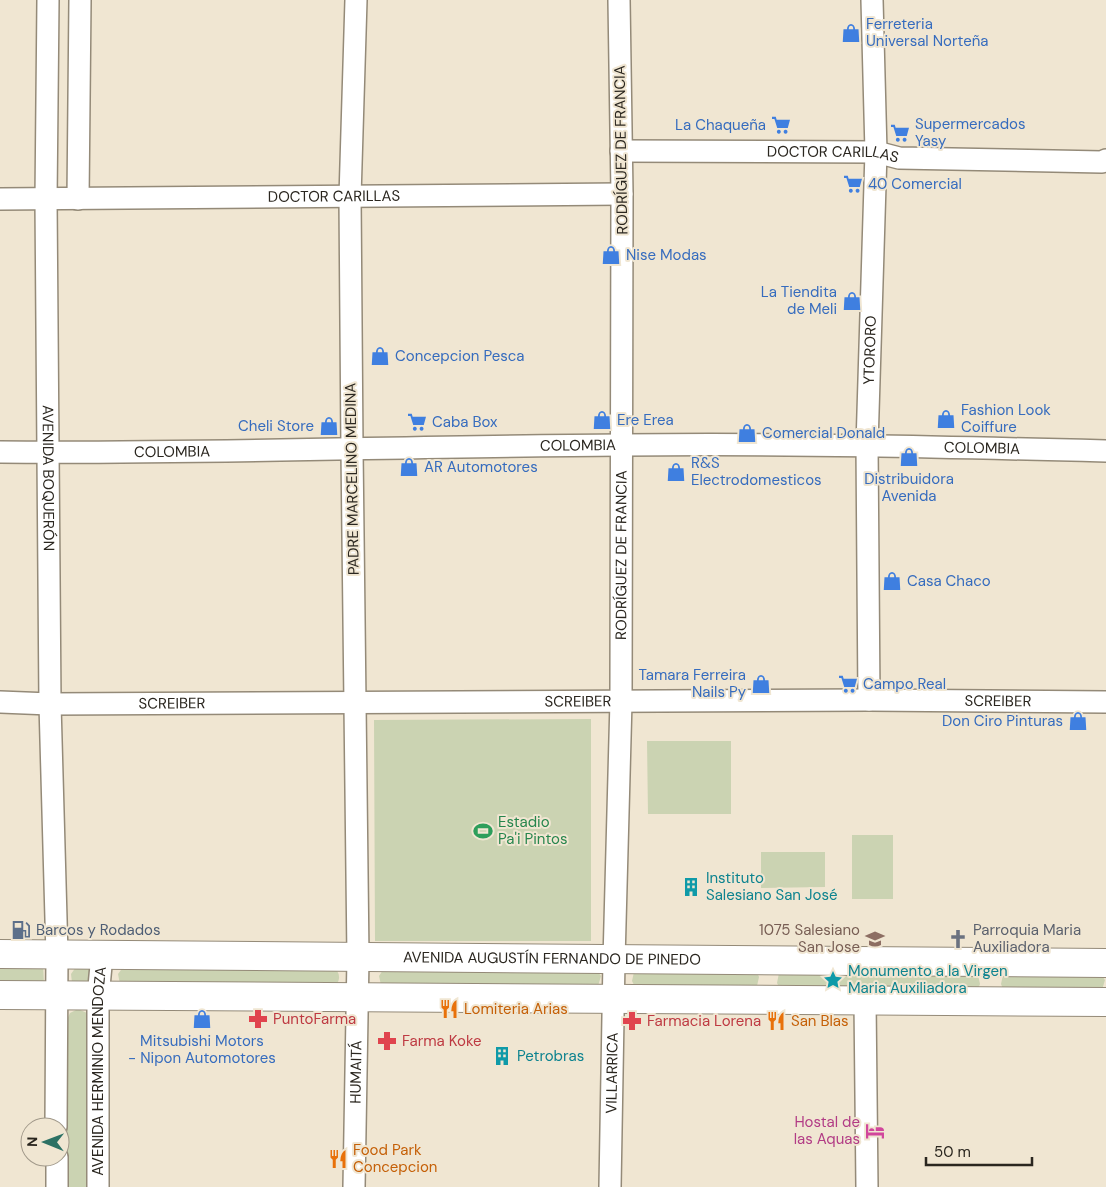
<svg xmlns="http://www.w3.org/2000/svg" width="1106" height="1187" font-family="'DM Sans',sans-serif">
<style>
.green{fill:#cbd3b2}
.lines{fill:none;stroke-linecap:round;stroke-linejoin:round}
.minor-casing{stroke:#948a78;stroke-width:24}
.highway-casing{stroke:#948a78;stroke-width:30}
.minor{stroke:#fff;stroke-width:21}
.highway{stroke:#fff;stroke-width:28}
.labels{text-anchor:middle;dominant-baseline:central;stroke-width:4;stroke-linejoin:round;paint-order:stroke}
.shop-label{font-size:15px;fill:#366cbe;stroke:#f0e6d2;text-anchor:start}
.street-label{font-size:15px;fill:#2a261f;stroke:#f0e6d2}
.leisure-label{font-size:15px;fill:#27864d;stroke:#f0e6d2;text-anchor:start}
.culture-label{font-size:15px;fill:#0d838f;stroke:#f0e6d2;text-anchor:start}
.service-label{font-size:15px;fill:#4e5e75;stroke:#f0e6d2;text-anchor:start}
.education-label{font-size:15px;fill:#785e54;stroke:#f0e6d2;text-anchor:end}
.worship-label{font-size:15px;fill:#5b616d;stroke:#f0e6d2;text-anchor:start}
.food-label{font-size:15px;fill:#c56008;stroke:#f0e6d2;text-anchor:start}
.health-label{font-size:15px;fill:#be3a42;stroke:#f0e6d2;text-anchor:start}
.hotel-label{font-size:15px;fill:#b23c85;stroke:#f0e6d2;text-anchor:end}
</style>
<rect width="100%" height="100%" fill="#f0e6d2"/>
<path class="green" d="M591 719V941H375L374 720Z
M647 741H731V814H648Z
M852 835H893V899H852Z
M761 852H825V887L761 888Z
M0 964H43L44 984H0Z
M124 966H333C339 972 341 977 337 984H120L118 974Z
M76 967H89L92 971V984L72 983 71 974Z
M385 967 598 972 601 976 598 986 381 985 379 976Z
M634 972H757L759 977 757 986 634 985 632 981Z
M779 973 978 975 980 984 978 989 779 987 777 983Z
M1003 975 1102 976 1105 980 1102 990 1003 989 1001 984Z
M78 1009 87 1013 90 1017 91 1187H67L66 1022 70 1013Z"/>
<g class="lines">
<g class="minor-casing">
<g id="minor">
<path id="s1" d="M48 0 46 200 50 704 57 955 56 1127"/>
<path id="s2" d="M621 151 876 152 899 158 1102 162 1106 160"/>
<path id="s3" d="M0 199 622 194"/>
<path d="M78 199 80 0"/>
<path id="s4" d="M0 452C208 454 415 446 622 445 784 443 945 447 1106 451"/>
<path id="s5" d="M869 700 867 445 876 152 872 0"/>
<path id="s6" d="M0 702 50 704 869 700 1106 702"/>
<path d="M865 1001 867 1187"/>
<path d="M57 1157V1187"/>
<path id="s7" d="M98 1187V997L102 955"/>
<path id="s8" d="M354 1187 358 958 352 450 350 197 356 0"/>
<path id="s9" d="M610 1187 614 960 621 701 622 194 619 0"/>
</g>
</g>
<g class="highway-casing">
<g id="highway">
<path id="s10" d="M0 954 1106 963"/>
<path d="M0 995 1106 1002"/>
</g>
</g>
<use href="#minor" class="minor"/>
<use href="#highway" class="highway"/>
</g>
<defs>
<g id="shop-bare" transform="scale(1.5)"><path d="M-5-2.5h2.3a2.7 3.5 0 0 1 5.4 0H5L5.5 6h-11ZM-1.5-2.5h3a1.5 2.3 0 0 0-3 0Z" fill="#3f7fe0" stroke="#f0e6d2" stroke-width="2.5" paint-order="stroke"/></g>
<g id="supermarket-bare" transform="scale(1.5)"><path d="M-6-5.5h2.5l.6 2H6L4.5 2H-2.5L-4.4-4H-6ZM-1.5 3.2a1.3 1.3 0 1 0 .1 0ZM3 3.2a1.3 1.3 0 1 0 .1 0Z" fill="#3f7fe0" stroke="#f0e6d2" stroke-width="2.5" paint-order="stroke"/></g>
<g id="stadium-bare" transform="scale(1.5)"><path d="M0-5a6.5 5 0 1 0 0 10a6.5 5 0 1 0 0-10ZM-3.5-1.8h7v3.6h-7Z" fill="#2e9e5b" stroke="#f0e6d2" stroke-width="2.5" paint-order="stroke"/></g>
<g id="building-bare" transform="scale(1.5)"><path d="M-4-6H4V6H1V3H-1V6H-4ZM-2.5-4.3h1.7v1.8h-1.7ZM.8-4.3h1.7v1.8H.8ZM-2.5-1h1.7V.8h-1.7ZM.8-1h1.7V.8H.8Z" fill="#0f9aa8" stroke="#f0e6d2" stroke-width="2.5" paint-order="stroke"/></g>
<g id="fuel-bare" transform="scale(1.5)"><path d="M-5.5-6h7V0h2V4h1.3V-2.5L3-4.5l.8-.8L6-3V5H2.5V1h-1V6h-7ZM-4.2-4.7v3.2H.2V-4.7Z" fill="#5c6f8a" stroke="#f0e6d2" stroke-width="2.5" paint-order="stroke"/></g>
<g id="school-bare" transform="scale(1.5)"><path d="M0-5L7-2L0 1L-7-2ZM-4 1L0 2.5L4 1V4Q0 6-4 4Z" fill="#8d6e63" stroke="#f0e6d2" stroke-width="2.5" paint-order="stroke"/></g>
<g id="church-bare" transform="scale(1.5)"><path d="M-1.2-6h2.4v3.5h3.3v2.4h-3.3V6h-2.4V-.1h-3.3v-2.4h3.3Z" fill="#6b7280" stroke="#f0e6d2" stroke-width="2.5" paint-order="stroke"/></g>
<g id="sight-bare" transform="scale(1.5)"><path d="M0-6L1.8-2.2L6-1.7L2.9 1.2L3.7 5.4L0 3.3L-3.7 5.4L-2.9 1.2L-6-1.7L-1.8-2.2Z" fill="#0f9aa8" stroke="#f0e6d2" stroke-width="2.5" paint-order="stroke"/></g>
<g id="restaurant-bare" transform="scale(1.5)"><path d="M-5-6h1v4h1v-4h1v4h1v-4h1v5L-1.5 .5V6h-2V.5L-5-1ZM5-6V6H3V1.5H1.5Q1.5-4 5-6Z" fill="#e8710a" stroke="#f0e6d2" stroke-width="2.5" paint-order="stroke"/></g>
<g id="pharmacy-bare" transform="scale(1.5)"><path d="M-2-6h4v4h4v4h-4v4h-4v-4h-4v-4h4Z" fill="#e0444e" stroke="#f0e6d2" stroke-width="2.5" paint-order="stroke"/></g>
<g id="hotel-bare" transform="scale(1.5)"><path d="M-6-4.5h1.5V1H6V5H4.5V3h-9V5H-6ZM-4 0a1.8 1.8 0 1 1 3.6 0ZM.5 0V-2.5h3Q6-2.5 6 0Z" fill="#d1479c" stroke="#f0e6d2" stroke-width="2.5" paint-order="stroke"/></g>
</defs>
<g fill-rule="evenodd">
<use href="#shop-bare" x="851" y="33"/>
<use href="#supermarket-bare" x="781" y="125"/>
<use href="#supermarket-bare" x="900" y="133"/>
<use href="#supermarket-bare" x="853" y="184"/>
<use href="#shop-bare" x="611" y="255"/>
<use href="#shop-bare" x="852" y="301"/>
<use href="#shop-bare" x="380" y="356"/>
<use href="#shop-bare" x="946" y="419"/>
<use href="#shop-bare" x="602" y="420"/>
<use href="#supermarket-bare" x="417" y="422"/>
<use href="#shop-bare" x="329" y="426"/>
<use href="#shop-bare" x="747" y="433"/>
<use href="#shop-bare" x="909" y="457"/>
<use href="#shop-bare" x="409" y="467"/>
<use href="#shop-bare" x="676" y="472"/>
<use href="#shop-bare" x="892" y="581"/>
<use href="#shop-bare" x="761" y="684"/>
<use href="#supermarket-bare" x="848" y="684"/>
<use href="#shop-bare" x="1078" y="721"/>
<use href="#stadium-bare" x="483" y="831"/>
<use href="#building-bare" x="691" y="887"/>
<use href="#fuel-bare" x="21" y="930"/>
<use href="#school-bare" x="875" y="939"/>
<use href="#church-bare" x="958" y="939"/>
<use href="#sight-bare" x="833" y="980"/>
<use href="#restaurant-bare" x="449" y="1009"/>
<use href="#shop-bare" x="202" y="1019"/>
<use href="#pharmacy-bare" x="258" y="1019"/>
<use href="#pharmacy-bare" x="632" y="1021"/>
<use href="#restaurant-bare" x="776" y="1021"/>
<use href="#pharmacy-bare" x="387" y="1041"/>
<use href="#building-bare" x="502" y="1056"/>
<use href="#hotel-bare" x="875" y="1131"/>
<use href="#restaurant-bare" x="338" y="1159"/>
</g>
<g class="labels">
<g class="shop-label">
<text x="866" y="24">Ferreteria<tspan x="866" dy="17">Universal Norteña</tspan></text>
<text x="915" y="124">Supermercados<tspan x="915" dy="17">Yasy</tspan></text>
<text x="766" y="125" text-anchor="end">La Chaqueña</text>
<text x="868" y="184">40 Comercial</text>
<text x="626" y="255">Nise Modas</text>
<text x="837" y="292" text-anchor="end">La Tiendita<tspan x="837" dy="17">de Meli</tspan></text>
<text x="395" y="356">Concepcion Pesca</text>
<text x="961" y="410">Fashion Look<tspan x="961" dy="17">Coiffure</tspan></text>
<text x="617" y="420">Ere Erea</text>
<text x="432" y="422">Caba Box</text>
<text x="314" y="426" text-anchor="end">Cheli Store</text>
<text x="762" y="433">Comercial Donald</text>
<text x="691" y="463">R&amp;S<tspan x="691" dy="17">Electrodomesticos</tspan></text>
<text x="424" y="467">AR Automotores</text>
<text x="909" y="479" text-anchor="middle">Distribuidora<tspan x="909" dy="17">Avenida</tspan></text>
<text x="907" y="581">Casa Chaco</text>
<text x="746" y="675" text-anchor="end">Tamara Ferreira<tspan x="746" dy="17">Nails Py</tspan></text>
<text x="863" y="684">Campo Real</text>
<text x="1063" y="721" text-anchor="end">Don Ciro Pinturas</text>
<text x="202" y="1041" text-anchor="middle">Mitsubishi Motors<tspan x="202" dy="17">- Nipon Automotores</tspan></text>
</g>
<g class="street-label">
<text transform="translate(621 150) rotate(-91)">RODRÍGUEZ DE FRANCIA</text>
<text stroke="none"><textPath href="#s2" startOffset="212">DOCTOR CARILLAS</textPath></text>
<text stroke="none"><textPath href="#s3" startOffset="334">DOCTOR CARILLAS</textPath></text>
<text stroke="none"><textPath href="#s5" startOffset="350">YTORORO</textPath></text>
<text stroke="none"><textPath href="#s4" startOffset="578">COLOMBIA</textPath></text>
<text stroke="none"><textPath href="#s4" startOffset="982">COLOMBIA</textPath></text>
<text stroke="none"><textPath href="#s4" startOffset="172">COLOMBIA</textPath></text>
<text stroke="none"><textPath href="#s1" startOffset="478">AVENIDA BOQUERÓN</textPath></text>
<text transform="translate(352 479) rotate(-91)">PADRE MARCELINO MEDINA</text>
<text stroke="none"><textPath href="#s9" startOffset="632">RODRÍGUEZ DE FRANCIA</textPath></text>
<text stroke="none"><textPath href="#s6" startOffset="578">SCREIBER</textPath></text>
<text stroke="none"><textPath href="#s6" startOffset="998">SCREIBER</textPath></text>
<text stroke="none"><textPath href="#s6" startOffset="172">SCREIBER</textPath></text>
<text stroke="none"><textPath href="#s10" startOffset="552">AVENIDA AUGUSTÍN FERNANDO DE PINEDO</textPath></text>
<text stroke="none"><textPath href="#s7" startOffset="116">AVENIDA HERMINIO MENDOZA</textPath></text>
<text stroke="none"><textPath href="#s8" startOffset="115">HUMAITÁ</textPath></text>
<text stroke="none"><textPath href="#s9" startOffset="114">VILLARRICA</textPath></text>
</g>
<g class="leisure-label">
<text x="498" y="822">Estadio<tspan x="498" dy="17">Pa'i Pintos</tspan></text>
</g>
<g class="culture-label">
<text x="706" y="878">Instituto<tspan x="706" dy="17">Salesiano San José</tspan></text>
<text x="848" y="971">Monumento a la Virgen<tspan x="848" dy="17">Maria Auxiliadora</tspan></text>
<text x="517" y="1056">Petrobras</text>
</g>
<g class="service-label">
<text x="36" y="930">Barcos y Rodados</text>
</g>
<g class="education-label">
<text x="860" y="930">1075 Salesiano<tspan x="860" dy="17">San Jose</tspan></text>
</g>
<g class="worship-label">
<text x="973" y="930">Parroquia Maria<tspan x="973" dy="17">Auxiliadora</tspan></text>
</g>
<g class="food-label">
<text x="464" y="1009">Lomiteria Arias</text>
<text x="791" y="1021">San Blas</text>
<text x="353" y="1150">Food Park<tspan x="353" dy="17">Concepcion</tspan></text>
</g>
<g class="health-label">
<text x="273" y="1019">PuntoFarma</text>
<text x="647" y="1021">Farmacia Lorena</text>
<text x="402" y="1041">Farma Koke</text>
</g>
<g class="hotel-label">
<text x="860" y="1122">Hostal de<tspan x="860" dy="17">las Aquas</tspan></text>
</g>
</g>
<g transform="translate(45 1142) rotate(271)"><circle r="24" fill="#f0e6d2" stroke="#a1998a"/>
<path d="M0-4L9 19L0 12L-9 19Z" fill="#2c7164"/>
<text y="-8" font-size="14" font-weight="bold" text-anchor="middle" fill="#2a261f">N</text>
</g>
<path d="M926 1157v8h106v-8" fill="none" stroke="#2a261f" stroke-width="2.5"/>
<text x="934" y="1157" font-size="15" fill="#2a261f" stroke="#f0e6d2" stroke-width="4" paint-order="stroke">50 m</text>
</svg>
